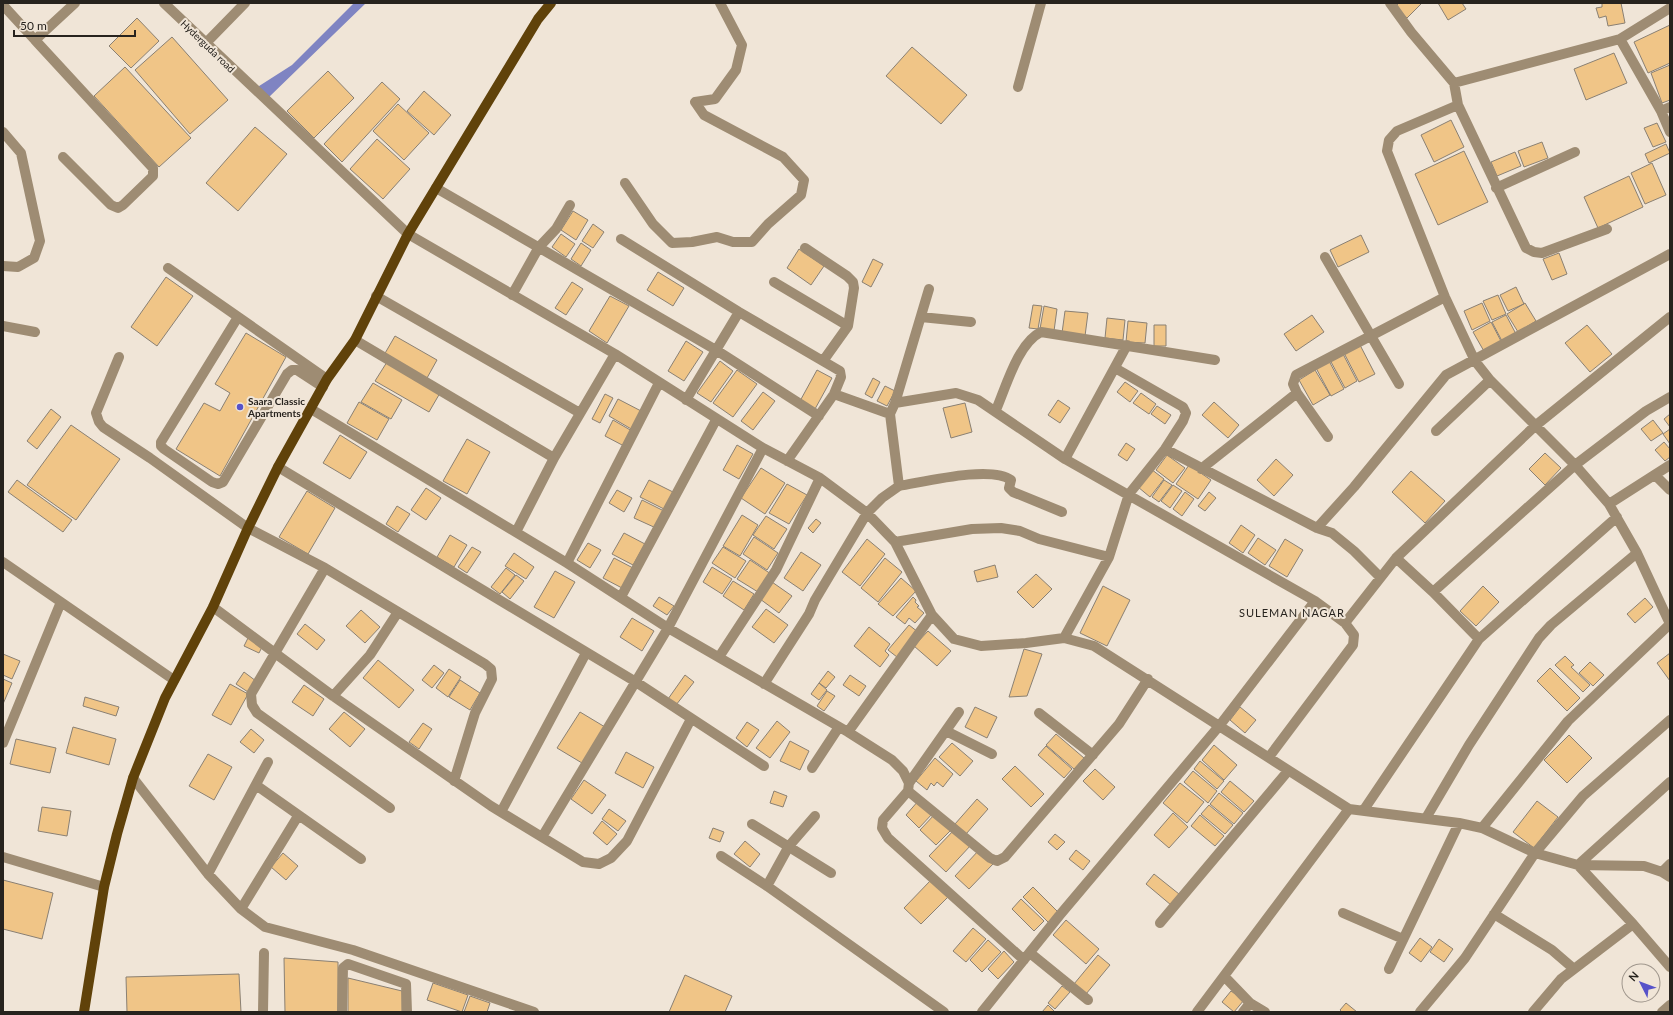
<svg xmlns="http://www.w3.org/2000/svg" width="1673" height="1015" font-family="Lato,sans-serif">
<style>
.water{fill:#7f84c2}
.building{fill:#f0c587;stroke:#8a8073}
.lines{fill:none;stroke-linecap:round;stroke-linejoin:round}
.minor{stroke:#9e8c73;stroke-width:10}
.major{stroke:#60420a;stroke-width:10}
.poi-dot{fill:#5752c9;stroke:#f0e5d7;stroke-width:1.5}
.labels{text-anchor:middle;dominant-baseline:central;stroke-width:4;stroke-linejoin:round;paint-order:stroke}
.street-label{font-size:10px;fill:#27231e;stroke:#f0e5d7}
.poi-label{font-size:10px;font-weight:bold;fill:#27231e;stroke:#f0e5d7;text-anchor:start}
.neighbourhood-label{font-size:11px;letter-spacing:1px;fill:#27231e;stroke:#f0e5d7}
</style>
<rect width="100%" height="100%" fill="#f0e5d7"/>
<path class="water" d="M354 3H366L268 98 256 88 292 65Z"/>
<path class="building" d="M1399 3H1422L1407 18 1395 7Z
M1438 3H1462L1466 9 1448 20Z
M1602 3H1621L1625 23 1608 26 1606 16 1599 18 1596 8 1602 7Z
M137 18 159 41 131 68 109 46Z
M1670 25V63L1648 73 1634 42Z
M172 37 228 100 190 134 135 70Z
M912 47 967 95 941 124 886 76Z
M1614 53 1627 83 1586 100 1574 69Z
M1670 65V100L1662 103 1651 73Z
M125 67 191 138 159 167 94 96Z
M328 71 354 98 314 138 287 111Z
M382 82 400 99 342 162 324 144Z
M424 91 451 115 434 135 407 111Z
M398 104 429 133 404 160 373 131Z
M1451 120 1464 147 1434 162 1421 135Z
M1657 123 1666 142 1653 147 1644 128Z
M255 127 287 154 238 211 206 183Z
M377 139 410 169 383 199 350 169Z
M1542 142 1548 158 1524 167 1518 151Z
M1666 144 1670 153 1649 163 1645 154Z
M1464 151 1488 202 1438 225 1415 174Z
M1515 152 1521 166 1497 176 1491 162Z
M1652 163 1666 195 1645 204 1631 173Z
M1629 176 1643 207 1598 228 1584 197Z
M573 211 588 220 576 240 561 230Z
M593 224 604 232 593 248 582 241Z
M561 234 575 244 566 257 552 247Z
M1361 235 1369 252 1338 267 1330 250Z
M581 243 591 250 581 266 571 259Z
M799 249 824 266 811 285 787 268Z
M1559 253 1567 274 1552 280 1543 259Z
M873 259 883 264 871 287 862 282Z
M658 272 684 288 673 306 647 290Z
M166 277 193 296 157 346 131 327Z
M572 282 583 289 566 315 555 308Z
M1516 287 1524 304 1508 311 1500 295Z
M1498 295 1506 314 1492 320 1483 301Z
M610 296 629 306 607 343 589 331Z
M1482 303 1490 321 1472 330 1464 311Z
M1525 303 1536 321 1518 332 1507 314Z
M1033 305 1042 306 1038 329 1029 328Z
M1044 306 1057 309 1054 331 1040 329Z
M1065 311 1088 313 1085 336 1062 333Z
M1312 315 1324 332 1296 351 1284 334Z
M1506 315 1516 334 1502 341 1492 322Z
M1107 318 1125 320 1123 340 1105 338Z
M1128 321 1147 323 1145 343 1126 342Z
M1491 322 1502 343 1485 353 1473 332Z
M1154 325H1166V346H1154Z
M1587 325 1612 354 1590 372 1565 343Z
M246 333 286 357 220 476 176 449 204 403 220 411 230 393 215 384Z
M395 336 437 360 427 378 384 355Z
M686 341 703 352 684 381 668 371Z
M1360 345 1375 374 1359 382 1344 353Z
M1343 354 1357 381 1345 388 1330 360Z
M720 361 733 371 711 402 697 393Z
M1329 361 1344 389 1331 396 1316 368Z
M387 362 440 393 429 412 375 381Z
M737 370 757 384 733 417 713 403Z
M817 370 832 378 815 409 800 401Z
M1315 370 1330 395 1313 405 1299 380Z
M873 378 880 382 872 398 865 394Z
M1125 382 1138 391 1130 402 1117 392Z
M373 383 402 400 391 419 361 402Z
M885 386 895 391 887 406 877 401Z
M763 392 775 401 753 430 741 421Z
M1141 393 1156 404 1149 414 1133 403Z
M605 394 613 398 600 423 592 419Z
M618 399 643 412 633 430 609 416Z
M1058 400 1070 408 1060 423 1048 415Z
M359 402 389 419 377 440 347 423Z
M1214 402 1239 425 1228 438 1202 415Z
M965 403 972 432 951 438 943 408Z
M1157 406 1171 415 1165 424 1151 414Z
M51 409 61 417 37 449 27 441Z
M1670 414V427L1664 419Z
M613 420 632 431 624 446 605 436Z
M1653 420 1663 433 1651 441 1641 429Z
M71 425 120 459 76 520 27 485Z
M1670 429V444L1663 434Z
M340 435 367 452 350 479 323 463Z
M467 439 490 452 467 494 443 481Z
M1664 442 1670 449V457L1665 461 1655 450Z
M1126 443 1135 449 1127 461 1118 455Z
M737 445 753 454 739 479 723 470Z
M1545 453 1561 468 1545 485 1529 469Z
M1167 455 1185 468 1173 483 1156 470Z
M1276 459 1293 475 1274 496 1257 480Z
M1189 465 1211 480 1198 499 1176 484Z
M761 468 785 483 765 514 741 498Z
M1151 469 1164 479 1150 497 1138 487Z
M1411 471 1445 501 1425 523 1392 492Z
M17 480 72 520 63 532 8 492Z
M649 480 673 492 664 509 640 497Z
M1164 480 1172 485 1159 502 1152 497Z
M787 484 807 495 789 524 769 513Z
M1173 485 1182 491 1170 508 1161 501Z
M426 488 441 498 426 520 411 510Z
M617 490 632 498 624 512 609 503Z
M307 491 335 508 308 554 279 537Z
M1185 492 1194 499 1182 516 1173 509Z
M1209 492 1216 498 1205 511 1198 506Z
M642 500 664 511 656 528 634 518Z
M397 506 410 514 398 532 386 524Z
M742 515 758 525 740 556 723 546Z
M766 516 787 529 774 549 753 535Z
M816 519 821 523 813 533 808 528Z
M1241 525 1255 535 1243 553 1229 543Z
M624 533 645 544 633 565 612 554Z
M450 535 467 545 454 567 437 557Z
M754 537 778 553 767 570 743 554Z
M1258 538 1276 550 1265 565 1248 553Z
M867 539 885 554 860 586 842 572Z
M1285 539 1303 550 1287 577 1269 566Z
M588 543 601 550 590 568 577 560Z
M472 547 481 552 467 573 458 567Z
M723 547 746 561 735 578 712 563Z
M801 552 821 565 803 591 784 578Z
M514 553 534 567 526 579 505 566Z
M614 558 633 568 622 588 603 578Z
M885 558 902 572 878 602 861 588Z
M750 560 771 574 758 592 737 579Z
M995 565 998 577 977 582 974 571Z
M712 567 732 579 722 594 703 582Z
M506 568 515 575 500 594 491 587Z
M555 571 575 582 554 618 534 607Z
M1036 574 1052 589 1033 608 1017 592Z
M516 575 524 581 510 599 502 592Z
M901 578 916 591 893 616 878 604Z
M733 581 754 594 744 610 723 596Z
M772 582 792 596 779 613 760 599Z
M1103 586 1130 600 1107 646 1080 633Z
M1483 586 1499 602 1476 626 1460 611Z
M659 597 674 606 667 615 653 606Z
M913 597 916 600 915 602 919 606 917 607 924 613 915 623 909 618 905 624 896 617Z
M1645 598 1653 607 1635 623 1627 614Z
M766 609 788 625 774 643 752 627Z
M361 610 380 627 365 643 346 626Z
M632 618 654 631 642 651 620 637Z
M305 624 325 640 317 650 297 634Z
M909 625 918 632 897 657 888 650Z
M869 627 890 644 885 651 889 655 880 667 854 646Z
M928 631 951 651 937 666 914 646Z
M248 638 263 645 259 653 244 646Z
M1024 649 1042 654 1027 696 1009 697Z
M1670 653V681L1657 663Z
M3 654 20 661 12 679 3 675Z
M1565 656 1574 665 1571 667 1590 685 1583 692 1555 665Z
M378 660 414 690 399 708 363 678Z
M1590 662 1604 675 1593 686 1579 673Z
M434 665 444 673 432 688 422 680Z
M1550 668 1580 698 1567 711 1537 681Z
M449 669 461 677 448 697 436 688Z
M828 671 835 677 826 688 819 683Z
M244 672 256 681 248 692 236 684Z
M685 675 694 682 676 705 668 699Z
M850 675 866 686 859 696 843 685Z
M3 679 12 683 3 704Z
M460 680 480 693 470 710 449 697Z
M819 683 827 690 819 700 811 694Z
M230 684 248 694 231 725 212 715Z
M304 685 324 699 313 716 292 702Z
M827 691 835 696 824 711 817 706Z
M85 697 119 707 116 716 83 706Z
M975 707 997 717 987 738 965 727Z
M1240 707 1256 720 1245 733 1230 720Z
M344 712 365 729 350 747 329 729Z
M580 712 605 727 582 763 557 748Z
M777 721 790 732 770 758 756 748Z
M747 722 759 730 747 747 736 738Z
M423 723 432 729 419 749 409 742Z
M73 727 116 739 109 765 66 753Z
M251 729 264 740 254 753 240 742Z
M1056 734 1084 758 1074 769 1046 745Z
M1569 735 1592 758 1567 783 1544 760Z
M16 739 56 748 50 773 10 764Z
M790 741 809 751 800 770 780 761Z
M952 743 973 761 960 776 939 757Z
M1214 745 1237 765 1224 780 1202 760Z
M1046 746 1072 769 1064 778 1038 755Z
M626 752 654 767 643 788 615 773Z
M208 754 232 767 214 800 189 786Z
M935 758 953 774 943 787 937 782 934 786 931 783 927 790 916 781Z
M1200 761 1224 781 1217 789 1194 769Z
M1015 766 1044 794 1031 807 1002 779Z
M1095 769 1115 787 1103 800 1083 781Z
M1193 771 1217 791 1208 803 1184 782Z
M584 780 606 795 592 814 571 799Z
M1230 781 1254 801 1244 812 1221 792Z
M1180 783 1204 802 1187 823 1163 803Z
M774 791 787 796 783 807 770 803Z
M1219 793 1243 813 1234 824 1210 804Z
M977 799 988 809 966 834 955 824Z
M919 800 933 813 919 828 906 815Z
M1537 801 1558 817 1534 848 1513 832Z
M1209 805 1233 825 1225 834 1201 814Z
M42 807 71 811 67 836 38 831Z
M609 809 626 821 618 831 602 819Z
M1173 813 1188 827 1169 848 1154 835Z
M935 814 951 830 936 845 920 830Z
M1200 815 1224 836 1215 846 1191 826Z
M602 821 617 834 607 845 593 833Z
M713 828 724 832 720 842 709 838Z
M955 829 971 845 946 872 929 856Z
M1055 834 1065 842 1057 850 1048 842Z
M745 841 760 854 750 867 734 854Z
M979 850 993 864 969 889 955 876Z
M1076 850 1090 861 1083 870 1069 859Z
M283 853 298 866 286 880 271 867Z
M1154 874 1179 894 1171 905 1146 884Z
M3 880 53 893 42 939 3 929Z
M931 880 948 897 921 924 904 908Z
M1033 887 1059 913 1049 923 1023 897Z
M1021 899 1044 921 1034 931 1012 909Z
M1066 920 1099 949 1086 964 1053 935Z
M973 928 986 939 966 962 953 951Z
M1420 938 1432 947 1421 962 1409 953Z
M1439 939 1453 949 1444 962 1430 952Z
M988 940 1001 952 982 972 970 960Z
M1004 951 1014 962 998 979 988 969Z
M1098 955 1110 965 1086 994 1074 984Z
M284 958 338 962V1012H285Z
M239 974 241 1012H127L126 977Z
M685 975 732 996 725 1012H669Z
M348 978 402 991V1012H348Z
M433 983 468 995 462 1012 427 1000Z
M1062 986 1070 992 1055 1009 1048 1003Z
M1231 991 1244 1000 1234 1012 1222 1002Z
M470 996 490 1003 487 1012H464Z
M1346 1003 1357 1012H1342L1340 1010Z
M1048 1005 1055 1012H1042Z"/>
<g class="lines">
<path class="minor" d="M164 3 408 234 615 354 763 448 820 478 867 513 895 542 932 615 954 639 981 646 1026 643 1064 638 1094 646 1349 809 1459 823 1482 828 1535 853 1578 865 1644 866 1662 872 1670 877
M1390 3 1411 32 1454 83 1458 105 1526 248 1534 252 1542 253 1607 229
M3 5 35 40
M1620 39 1661 111 1670 132
M205 44 245 3
M1454 83 1620 39 1670 8
M1018 87 1041 3
M1458 105 1397 131 1389 140 1387 151 1445 297 1475 361 1490 380 1575 465 1609 504 1637 553 1670 624
M1661 111 1670 107
M3 132 21 153 40 241 34 258 18 267 3 266
M63 157 111 205 118 208 123 205 153 176V168L35 40 75 3
M625 183 653 224 672 243 692 242 717 237 733 242H752L768 224 801 195 804 180 783 157 704 115 695 102 715 99 736 70 742 45 720 3
M436 188 716 350 819 416
M1496 188 1575 152
M621 239 739 312 840 371 841 377 834 394 787 461
M805 248 847 276 853 282 854 288 848 326 823 361
M1325 257 1399 384
M168 268 327 379
M774 282 848 326
M512 295 539 247 556 229 570 205
M376 296 580 413
M238 317 161 442V446L164 449 212 482 218 484 223 482 287 374 292 370H297L323 387
M921 317 971 322
M3 326 35 332
M355 340 554 458
M119 357 96 413 99 422 103 427 150 458 248 528 325 568 485 664 491 669 492 679 475 713 454 781
M1297 393 1328 437
M834 394 890 414 895 403 956 393 978 400 1065 459 1315 601 1345 623 1354 635 1353 645 1269 757
M686 400 739 312
M895 403 929 289
M311 409 567 563 668 628 848 732 892 760 903 771 909 783 908 791 883 820 882 828 888 838 1024 960
M996 410C1006 387 1018 343 1041 332L1215 360
M1436 431 1490 380
M1165 449 1317 528 1332 533 1354 551 1380 577
M1065 459 1127 345
M278 467 636 682 764 766
M1201 469 1297 393 1293 384 1296 375 1445 297
M1656 476 1670 490
M899 486C924 482 991 465 1011 480L1009 488 1013 492 1062 512
M1609 504 1670 465
M1317 528 1354 487 1446 375 1670 254
M516 532 554 458 615 354
M895 542 972 529 1001 528 1020 531 1039 539 1109 557
M1396 558 1433 592 1479 639
M3 562 174 680
M567 563 659 383
M325 568 251 694 252 705 257 713 390 808
M1433 592 1575 465 1646 411 1670 397
M621 597 716 420
M213 607 333 696 491 806 583 862 599 864 611 858 627 841 691 719
M1345 623 1396 558 1535 426 1670 317
M1064 638 1109 557 1129 494 1165 449 1183 421 1186 413 1183 407 1115 368
M719 657 776 570 820 478
M764 684 809 614 815 600 867 513 882 498 899 486 890 414
M333 696 370 655 398 612
M1039 713 1093 755
M946 731 992 754
M848 732 932 615
M3 743 61 602
M812 768 839 727
M133 778 208 874 241 909 265 927 353 950 534 1012
M1670 782 1578 865 1633 924 1670 967
M909 783 959 712
M256 785 361 859
M908 791 990 858 997 861 1005 857 1119 724 1148 679
M1363 811 1479 639 1617 517
M501 812 586 653
M1426 818 1469 745 1539 638 1551 625 1637 553
M752 824 831 873
M1482 828 1568 721 1670 624
M542 837 668 628 763 448
M721 856 767 886 944 1012
M3 857 104 887
M1662 872 1670 864
M208 874 268 762
M767 886 789 846 815 816
M241 909 298 816
M1343 913 1403 939
M1494 914 1552 950 1574 969
M1160 923 1288 771
M1030 953 1088 1000
M1389 969 1459 823
M1224 976 1250 1003 1265 1012
M263 1012 264 953
M342 1012 343 968 348 964 406 984 407 1012
M982 1012 1059 916 1220 725 1315 601
M1197 1012 1349 809
M1243 1012 1250 1003
M1420 1012 1465 958 1535 853 1583 796 1670 720
M1533 1012 1561 979 1633 924
M1662 1012 1670 1005"/>
<path class="major" d="M84 1012 104 887 117 834 133 778 165 698 213 607 248 528 278 467 327 379 355 340 408 234 538 19 551 3"/>
</g>
<circle class="poi-dot" cx="240" cy="407" r="4"/>
<g class="labels">
<g class="street-label">
<text transform="translate(208 46) rotate(44)">Hyderguda road</text>
</g>
<g class="poi-label">
<text x="248" y="401">Saara Classic<tspan x="248" dy="12">Apartments</tspan></text>
</g>
<g class="neighbourhood-label">
<text x="1292" y="612">SULEMAN NAGAR</text>
</g>
</g>
<rect width="1673" height="1015" fill="none" stroke="#27231e" stroke-width="8"/>
<g transform="translate(1641 983) rotate(312)"><circle r="19" fill="#f0e5d7" stroke="#a0978d"/>
<path d="M0-3L7 15L0 10L-7 15Z" fill="#5752c9"/>
<text y="-6" font-size="11" font-weight="bold" text-anchor="middle" fill="#27231e">N</text>
</g>
<path d="M14 30v6h121v-6" fill="none" stroke="#27231e" stroke-width="2"/>
<text x="20" y="30" font-size="12" fill="#27231e" stroke="#f0e5d7" stroke-width="3" paint-order="stroke">50 m</text>
</svg>
